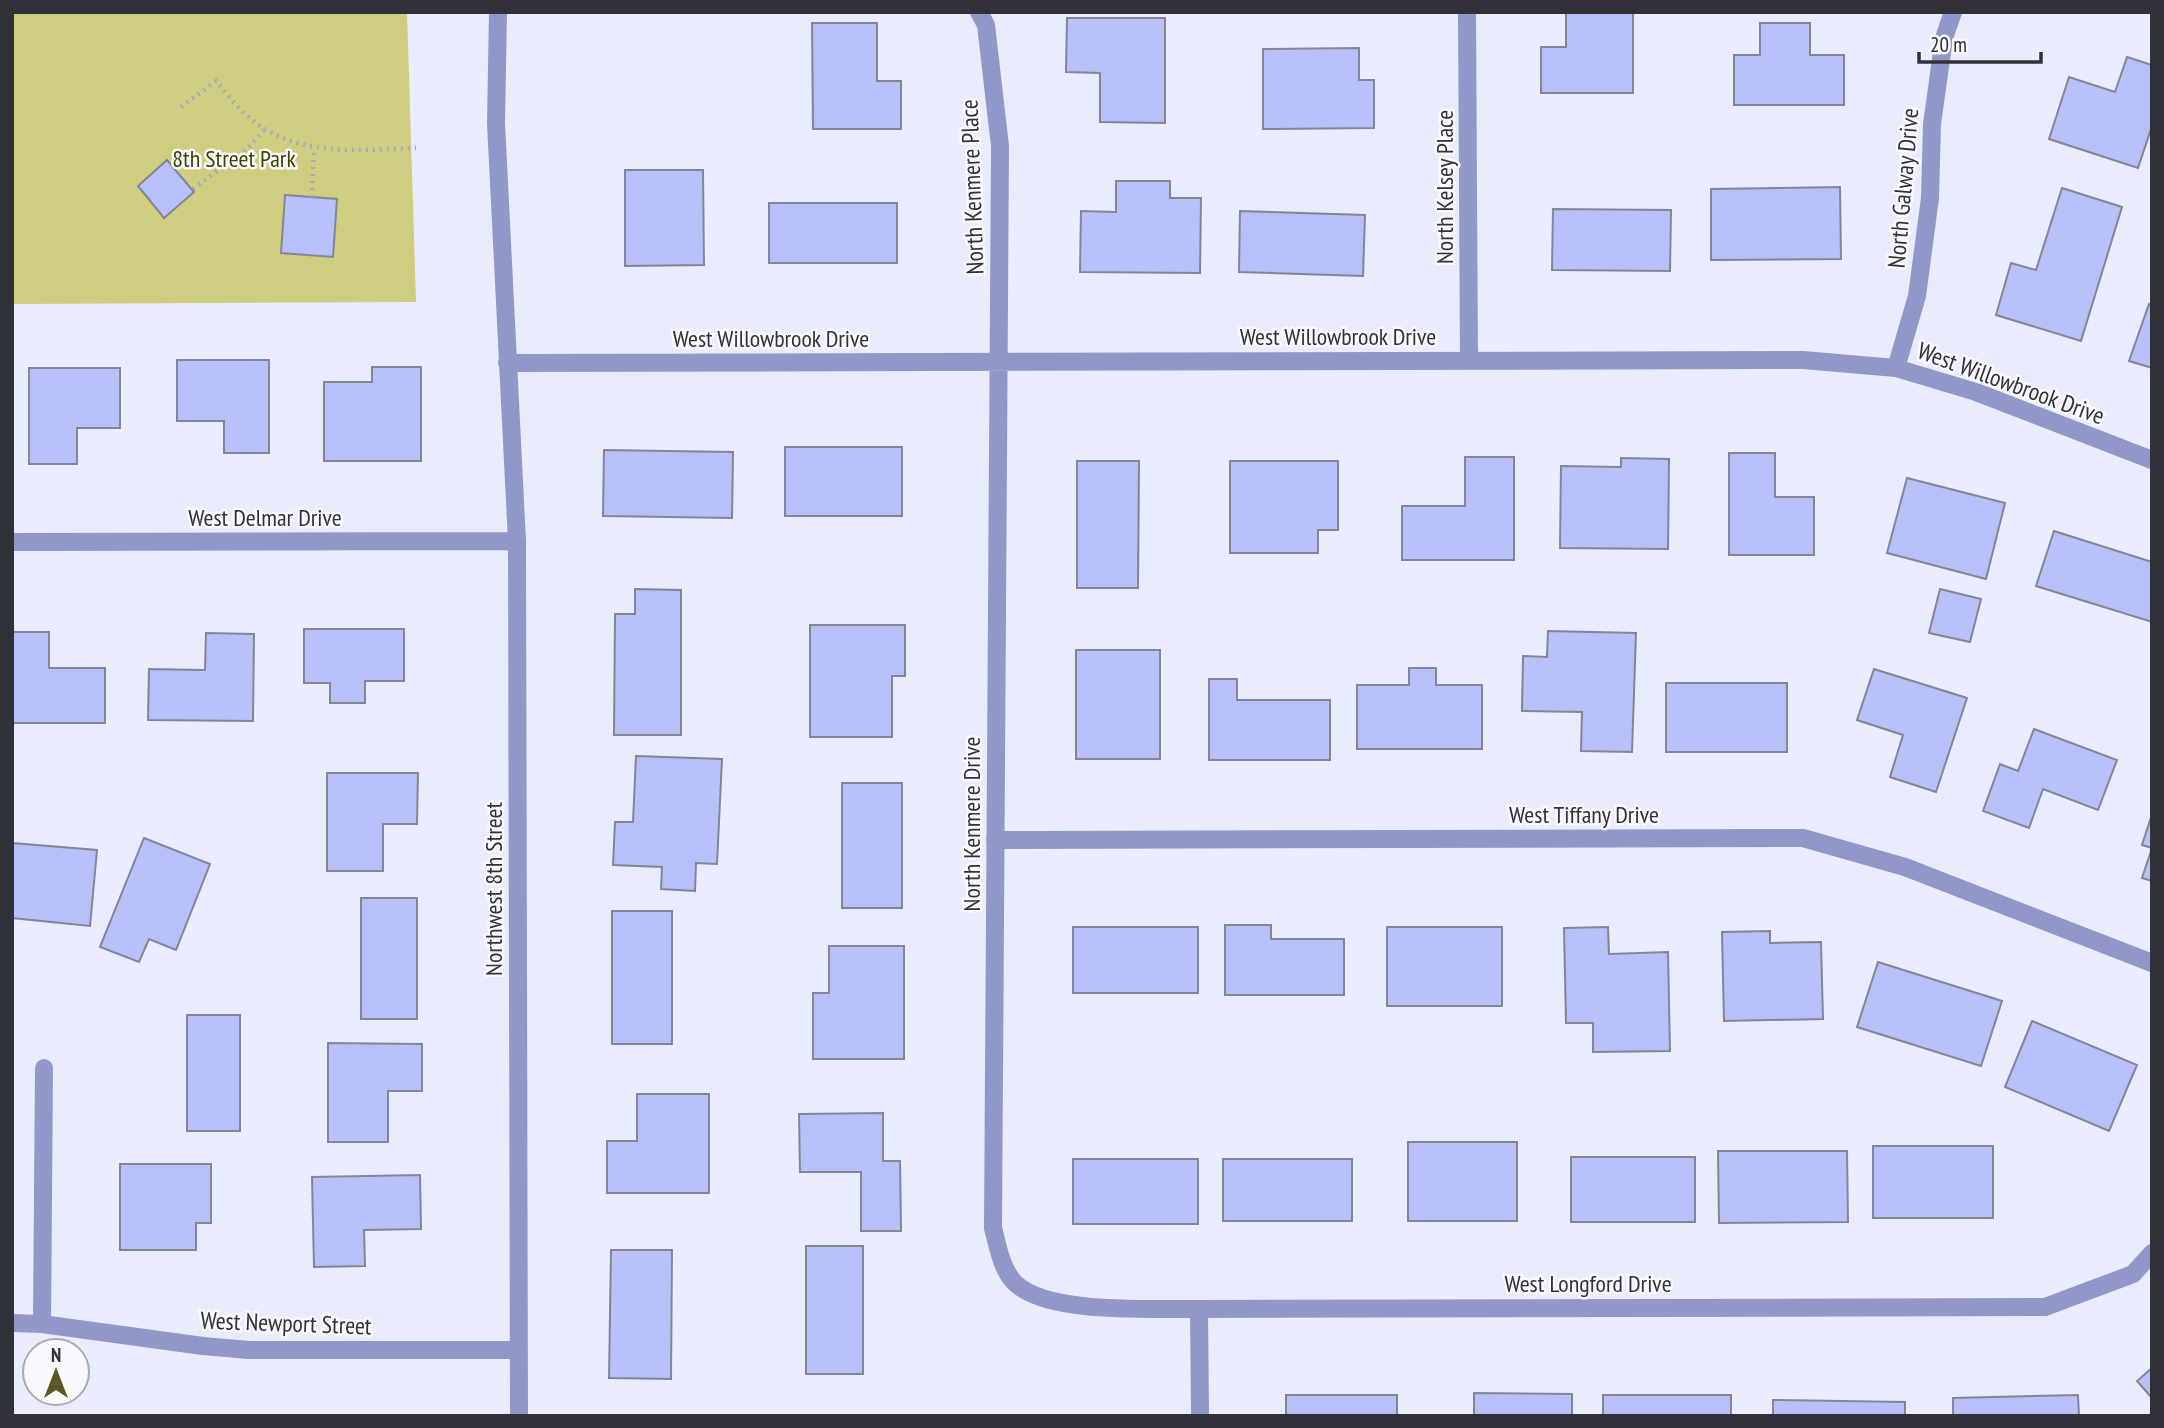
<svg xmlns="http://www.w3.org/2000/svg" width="2164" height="1428" font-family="'PT Sans Narrow',sans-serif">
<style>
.green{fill:#cfcd80}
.building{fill:#b7c0f8;stroke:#828596;stroke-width:2}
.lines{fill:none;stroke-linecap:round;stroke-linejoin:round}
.path{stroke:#a7a9b6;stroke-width:4.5;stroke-dasharray:2 5;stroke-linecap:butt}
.minor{stroke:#9198c9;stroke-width:18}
.labels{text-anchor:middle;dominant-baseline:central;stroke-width:5;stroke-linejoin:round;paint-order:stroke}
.park-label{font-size:24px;fill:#413e00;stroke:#fafafe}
.street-label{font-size:24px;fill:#303138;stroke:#fafafe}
</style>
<rect width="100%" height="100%" fill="#e9ecfc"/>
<path class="green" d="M12 12H407L416 302 12 304Z"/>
<path class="building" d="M1566 12H1633V93H1541V47H1566Z
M1067 18H1165V123L1100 122V73L1066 72Z
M812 23H877V81H901V129H813Z
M1760 23H1810V55H1844V105H1734V55H1760Z
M1359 48V80H1374V128L1263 129V49Z
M2127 57 2152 65V126L2138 168 2049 139 2069 77 2115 92Z
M167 160 194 192 164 218 138 186Z
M625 170H703L704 265 625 266Z
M1116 181H1170V198H1201L1200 273 1080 272 1081 211 1116 212Z
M1840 187 1841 259 1711 260V189Z
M2062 188 2122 207 2081 341 1996 315 2011 263 2036 270Z
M285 195 337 199 333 257 281 253Z
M769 203H897V263H769Z
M1553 209 1671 210 1670 271 1552 270Z
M1240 211 1365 215 1363 276 1239 272Z
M2149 304 2152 306V368L2129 361Z
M177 360H269V453H224V421H177Z
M372 367H421V461H324V382H372Z
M29 368H120V428H77V464H29Z
M785 447H902V516H785Z
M604 450 733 452 732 518 603 516Z
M1729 453H1775V497H1814V555H1729Z
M1465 457H1514V560H1402V506H1465Z
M1621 458 1669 459 1668 549 1560 548 1561 466 1621 467Z
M1077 461H1139L1138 588H1077Z
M1230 461H1338V530H1318V553H1230Z
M1907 478 2005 503 1986 579 1887 553Z
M2054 531 2152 562V622L2036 586Z
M635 589 681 590V735H614L615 614H635Z
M1940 589 1981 599 1970 642 1929 633Z
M810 625H905V676H892V737H810Z
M304 629H404V681H365V703H330V683H304Z
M1548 631 1636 633 1632 752 1581 751 1582 712 1522 711 1523 656 1547 657Z
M12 632H49V668H105V723H12Z
M206 633 254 634 253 721 148 720 149 669 205 670Z
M1076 650H1160V759H1076Z
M1409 668H1436V685H1482V749H1357V685H1409Z
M1874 669 1967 698 1936 792 1890 777 1903 735 1857 720Z
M1209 679H1237V700H1330V760H1209Z
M1666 683H1787V752H1666Z
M2034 729 2117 760 2098 810 2043 789 2029 828 1983 811 2000 764 2018 771Z
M636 756 722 759 717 864 696 863 695 891 661 889 662 867 613 865 615 822H633Z
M327 773H418L417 824H383V871H327Z
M842 783H902V908H842Z
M2152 814V881L2142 878 2152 848 2142 845Z
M144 838 210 864 176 950 149 939 139 962 100 947Z
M12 843 97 850 90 926 12 918Z
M361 898H417V1019H361Z
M612 911H672V1044H612Z
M1225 925H1271V939H1344V995H1225Z
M1073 927H1198V993H1073Z
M1387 927H1502V1006H1387Z
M1608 927 1609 954 1668 952 1670 1051 1593 1052V1023H1566L1564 928Z
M1770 931V943L1821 942 1823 1019 1724 1021 1722 932Z
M829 946H904V1059H813V993H829Z
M1878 962 2002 1001 1981 1066 1857 1027Z
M187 1015H240V1131H187Z
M2032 1021 2137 1065 2109 1131 2005 1087Z
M328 1043 422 1044V1091H388V1142H328Z
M637 1094H709V1193H607V1141H637Z
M883 1113V1161H900L901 1231H861V1172H800L799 1114Z
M1408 1142H1517V1221H1408Z
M1873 1146H1993V1218H1873Z
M1718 1151H1847L1848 1222 1719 1223Z
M1571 1157H1695V1222H1571Z
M1073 1159H1198V1224H1073Z
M1223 1159H1352V1221H1223Z
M120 1164H211V1223H196V1250H120Z
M420 1175 421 1229 364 1230 365 1266 314 1267 312 1177Z
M806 1246H863V1374H806Z
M611 1250H672L671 1379 609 1378Z
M2152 1368V1398L2137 1381Z
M1474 1393 1572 1394V1416H1474Z
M1286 1395H1397V1416H1286Z
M1603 1395H1731V1416H1603Z
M2078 1395 2079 1416H1953V1398Z
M1773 1400 1905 1402V1416H1773Z"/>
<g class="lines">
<path class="path" d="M181 107 216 81C224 90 232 101 241 110 290 159 353 150 416 148
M193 189 247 149 265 129
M312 197 314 148"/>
<path class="minor" d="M498 12 496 123 517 541 519 1416
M979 12 986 25 1000 146 993 1228C998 1246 1001 1269 1015 1283 1048 1315 1153 1308 1199 1309L2045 1307 2133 1274 2152 1253
M1467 12 1469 361
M507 363 1803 360 1896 368 1976 392 2152 460
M1896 368 1917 296 1930 198 1932 124 1944 38 1953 12
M12 542 517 541
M995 840 1803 838 1905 867 2152 963
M1199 1309 1200 1416
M12 1323 42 1324 203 1346 249 1350H518
M42 1324 44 1068"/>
</g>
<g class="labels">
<g class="park-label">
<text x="234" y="158">8th Street Park</text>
</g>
<g class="street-label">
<text transform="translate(972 187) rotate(-92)">North Kenmere Place</text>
<text transform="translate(1444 187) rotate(-90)">North Kelsey Place</text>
<text transform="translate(1903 188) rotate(-85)">North Galway Drive</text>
<text x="1338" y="336">West Willowbrook Drive</text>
<text x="771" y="338">West Willowbrook Drive</text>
<text transform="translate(2011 383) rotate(20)">West Willowbrook Drive</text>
<text x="265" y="517">West Delmar Drive</text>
<text x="1584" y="814">West Tiffany Drive</text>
<text transform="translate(971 824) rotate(-90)">North Kenmere Drive</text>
<text transform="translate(493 889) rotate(-90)">Northwest 8th Street</text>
<text x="1588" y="1283">West Longford Drive</text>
<text transform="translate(286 1323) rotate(2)">West Newport Street</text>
</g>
</g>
<rect width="2164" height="1428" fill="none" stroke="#303138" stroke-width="28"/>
<g transform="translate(56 1372)"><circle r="33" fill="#fafafe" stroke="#a9aaaf" stroke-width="2"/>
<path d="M0-5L12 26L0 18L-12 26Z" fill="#5b5926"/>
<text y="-10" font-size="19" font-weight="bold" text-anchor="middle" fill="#303138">N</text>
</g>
<path d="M1919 52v10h122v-10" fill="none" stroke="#303138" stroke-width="3.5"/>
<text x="1930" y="52" font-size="21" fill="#303138" stroke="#fafafe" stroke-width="5" paint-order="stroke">20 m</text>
</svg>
